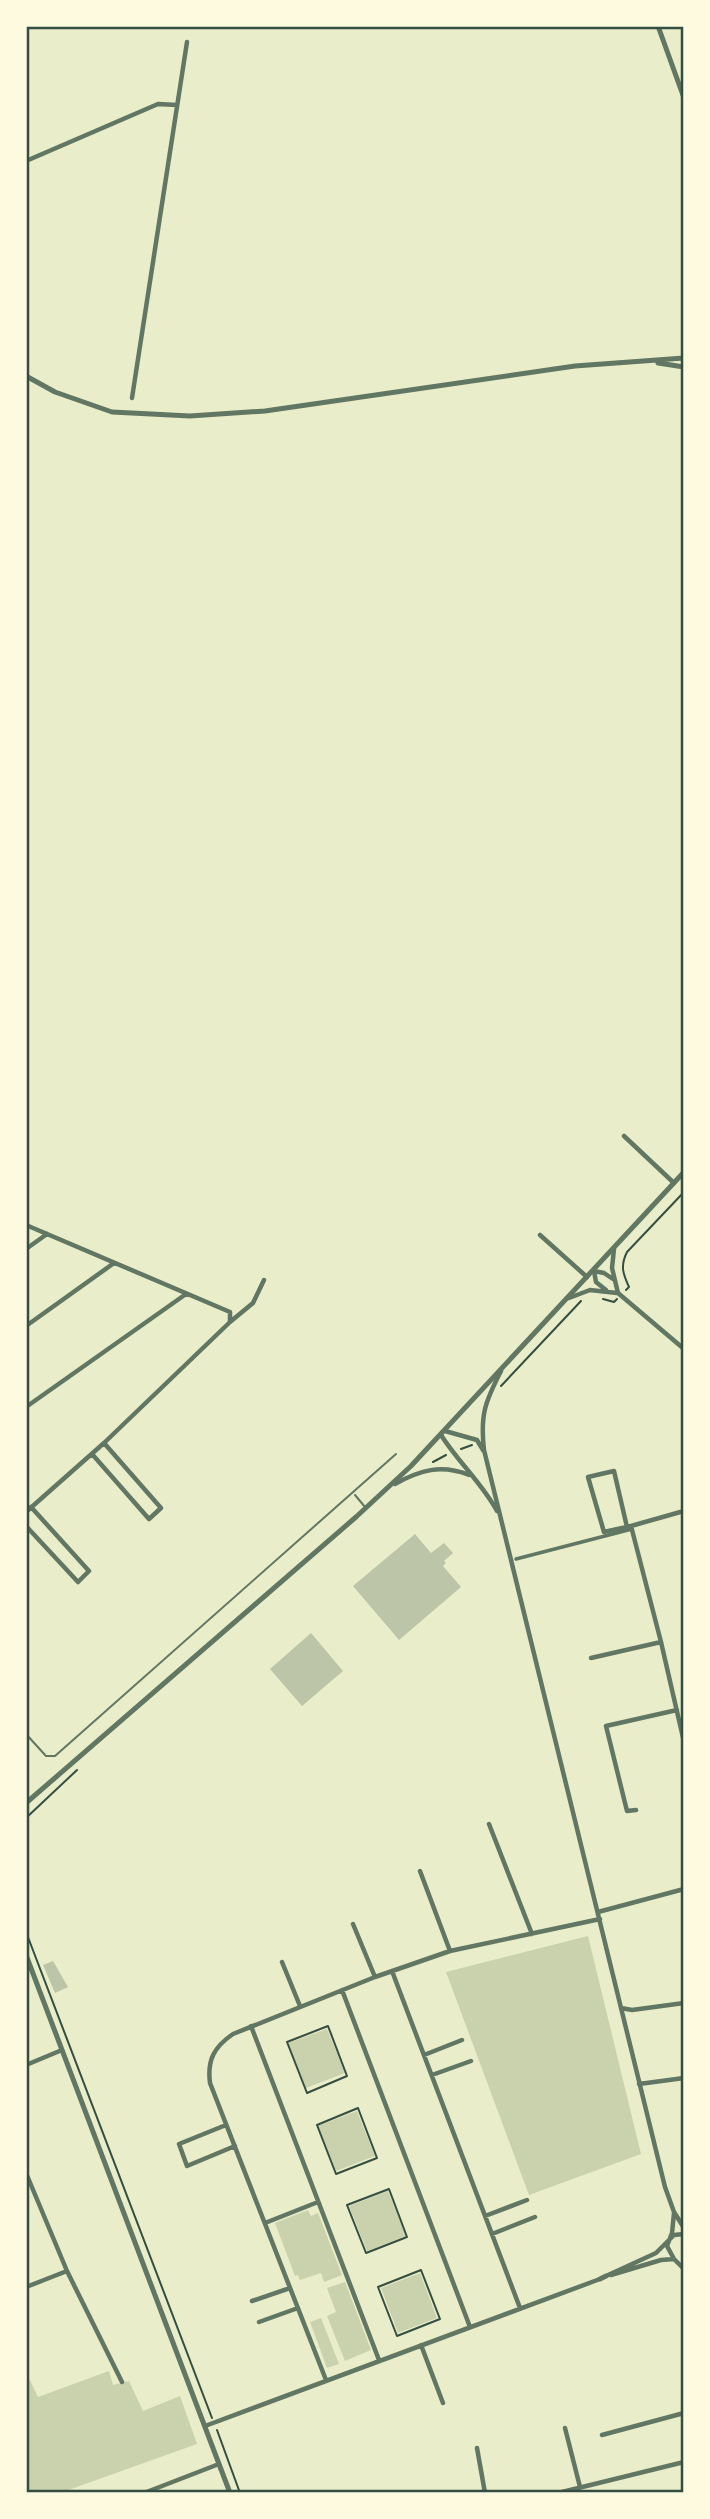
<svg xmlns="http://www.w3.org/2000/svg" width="710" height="2519" font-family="Lato,sans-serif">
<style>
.green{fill:#cad2ad}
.building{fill:#bcc5a7}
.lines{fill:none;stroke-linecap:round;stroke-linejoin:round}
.path{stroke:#344e41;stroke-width:2}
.service{stroke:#617663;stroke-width:2}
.pedestrian{stroke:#617663;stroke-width:3.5}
.minor{stroke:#617663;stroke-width:4.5}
.tertiary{stroke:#617663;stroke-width:5}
.neatline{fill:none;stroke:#344e41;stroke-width:2.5}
</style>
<rect width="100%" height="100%" fill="#e9edc9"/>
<path class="green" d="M588 1936 641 2154 529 2195 446 1972Z
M327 2029 345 2073 306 2088 288 2043Z
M357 2111 375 2156 336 2171 318 2126Z
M388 2191 406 2236 367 2251 349 2206Z
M308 2210 311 2216 318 2213 342 2275 324 2282 321 2273 300 2280 298 2275 295 2276 275 2223Z
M420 2273 437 2318 398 2333 381 2288Z
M345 2282 371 2350 345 2361 327 2316 336 2312 327 2288Z
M321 2318 339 2364 327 2368 310 2322Z
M109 2371 113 2385 129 2381 143 2411 180 2396 197 2444 60 2493H26V2372L38 2397Z"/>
<path class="building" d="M415 1534 431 1553 444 1543 453 1553 444 1561 446 1563 443 1566 461 1587 399 1640 353 1586Z
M311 1633 343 1671 302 1706 270 1669Z
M53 1961 68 1987 55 1993 43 1965Z"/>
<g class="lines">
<path class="path" d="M626 1290 629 1287C623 1274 620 1266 627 1252L684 1192
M603 1299 614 1302 617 1299
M501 1386 581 1301
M461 1449 472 1445
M433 1462 446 1455
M26 1818 77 1770
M26 1932 212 2418
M328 2026 347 2076 307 2093 287 2042Z
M358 2108 377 2158 336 2174 317 2125Z
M389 2189 407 2237 366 2253 347 2205Z
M421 2270 440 2319 397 2336 378 2287Z
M217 2430 240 2493"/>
<path class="service" d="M355 1495 365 1507
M26 1734 46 1756H55L396 1454"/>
<path class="pedestrian" d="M516 1559 632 1529"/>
<path class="minor" d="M26 161 158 104 177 105
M132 398 187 42
M624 1136 674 1183
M26 1225 230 1312V1321
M540 1235 587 1277
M26 1249 47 1234
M614 1249 612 1268 618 1293 684 1349
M606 1290 596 1282 594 1271 604 1273 613 1279
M569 1298 590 1290 617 1293
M26 1326 114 1263
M501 1371C485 1402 480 1415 484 1450L665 2187 674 2212 684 2228
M26 1407 186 1294
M445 1431 477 1440 483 1450
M441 1435C458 1462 482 1483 497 1511
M92 1454 149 1519 161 1508 104 1443
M395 1484C420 1470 441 1464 469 1475
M684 1511 631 1526 661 1642 684 1742
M26 1512 104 1443 230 1322 253 1303 264 1280
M26 1526 78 1582 89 1571 31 1507
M627 1527 614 1471 588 1477 604 1532 631 1526
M591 1658 661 1642
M636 1810 627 1811 606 1726 677 1710
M489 1824 532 1934
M420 1871 450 1951
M598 1912 684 1889
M353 1924 375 1977
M282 1962 300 2006
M392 1971 520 2308
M342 1990 470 2327
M621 2008 632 2010 684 2003
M251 2026 379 2360
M424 2055 462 2040
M26 2065 62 2050
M432 2075 471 2061
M639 2084 684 2078
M226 2125 179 2144 187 2166 235 2146
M26 2173 67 2271 122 2382
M674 2213 672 2233 667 2246 674 2259 684 2269
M485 2216 527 2200
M265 2223 318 2202
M492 2234 535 2217
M611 2275 661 2260 674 2259
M606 2276 656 2253 674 2235 684 2234
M26 2287 67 2271
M252 2301 290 2288
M259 2322 298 2308
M421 2345 443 2403
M326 2380 210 2083C207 2060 214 2047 233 2034L375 1977 450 1951 600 1919
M205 2426 600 2279
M565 2428 580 2487
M602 2435 684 2413
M477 2448 485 2493
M144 2493 219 2464
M558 2493 684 2462"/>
<path class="tertiary" d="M658 26 684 98
M658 363 684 367
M26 376 55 392 112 412 190 416 265 411 575 366 684 358
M26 1803 356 1517 411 1466 684 1172
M26 1955 230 2493
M600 2279 606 2276"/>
</g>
<rect width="710" height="2519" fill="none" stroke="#fefae0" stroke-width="56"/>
<rect x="28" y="28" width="654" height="2463" class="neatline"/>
</svg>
